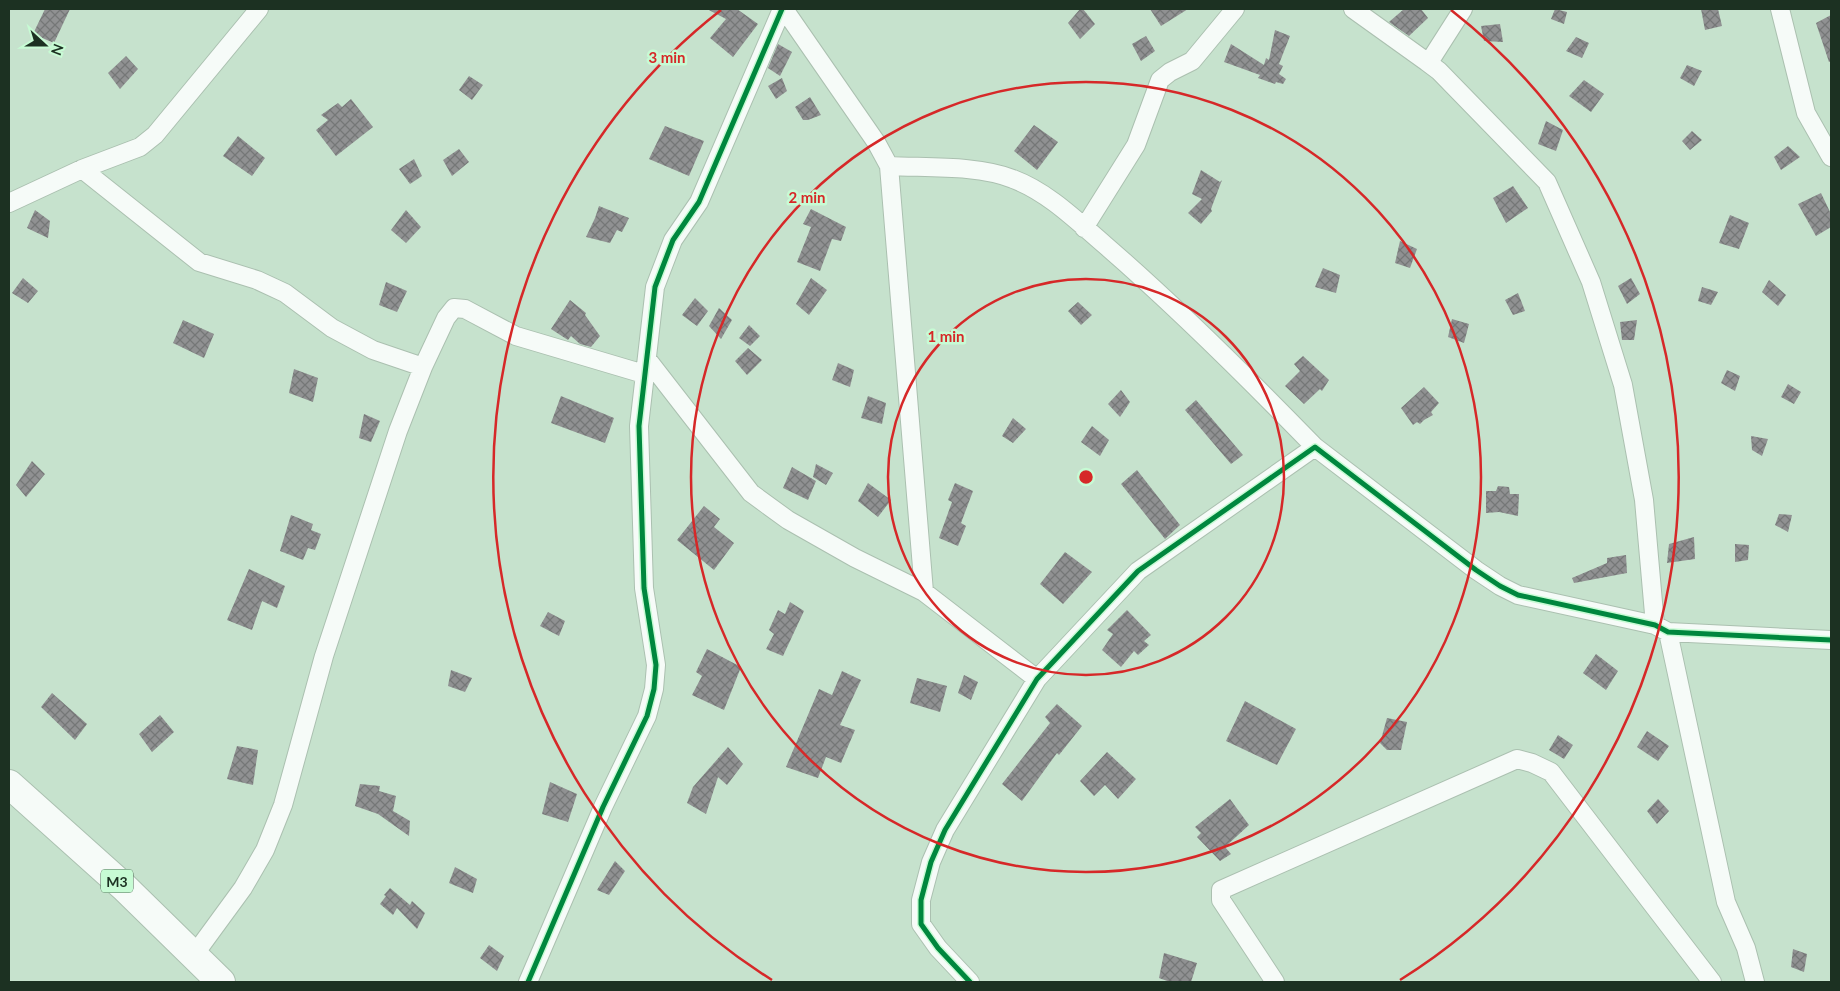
<svg xmlns="http://www.w3.org/2000/svg" width="1840" height="991" font-family="Lato,sans-serif">
<style>
.building{fill:url(#building-cross-hatch)}
.lines{fill:none;stroke-linecap:round;stroke-linejoin:round}
.minor-casing{stroke:#abc0b0;stroke-width:20}
.primary-casing{stroke:#abc0b0;stroke-width:30}
.minor{stroke:#f6fbf8;stroke-width:18}
.primary{stroke:#f6fbf8;stroke-width:28}
.cycleway-casing{stroke:#c7fbd4;stroke-width:8}
.cycleway{stroke:#00873e;stroke-width:5}
.ring{fill:none;stroke:#d62828;stroke-width:2.5}
.labels{text-anchor:middle;dominant-baseline:central;stroke-width:5;stroke-linejoin:round;paint-order:stroke}
.shield{fill:#c7fbd4;stroke:#4f6e57;stroke-width:1}
.shield-label{font-size:14px;font-weight:bold;fill:#1c3122}
.centre{fill:#d62828;stroke:#c7fbd4;stroke-width:2.5}
.ring-label{font-size:15px;text-anchor:middle;font-weight:bold;fill:#d62828;stroke:#c7fbd4;stroke-width:5;stroke-linejoin:round;paint-order:stroke}
</style>
<defs>
<pattern id="building-cross-hatch" width="8" height="8" patternUnits="userSpaceOnUse" patternTransform="scale(1.25)"><rect width="8" height="8" fill="#909192"/><path d="M0 0l8 8M0 8l8-8" fill="none" stroke="#757777"/></pattern>
</defs>
<rect width="100%" height="100%" fill="#c6e2cd"/>
<path class="building" d="M45 9H70L54 43 33 34Z
M707 9H737L758 24 733 57 710 38 726 19Z
M1080 9H1083L1095 24 1080 39 1068 23Z
M1150 9H1188L1161 26Z
M1404 9H1421L1428 18 1409 36 1389 22Z
M1555 9 1567 12 1564 24 1551 19Z
M1701 9H1718L1722 26 1705 30Z
M1831 15V61L1829 62 1816 23Z
M1500 24 1503 42 1484 41 1481 26Z
M1275 30 1290 36 1279 64 1283 66 1279 74 1286 79 1283 84 1276 82 1275 84 1258 78 1260 75 1224 62 1231 44 1264 65 1266 58 1269 60Z
M1146 36 1155 51 1141 61 1132 44Z
M1576 37 1589 43 1582 58 1566 51Z
M778 44 792 52 780 76 768 68Z
M126 56 138 69 120 89 108 73Z
M1687 65 1702 71 1694 86 1680 78Z
M469 76 483 85 472 100 459 90Z
M782 78 787 91 776 99 768 86Z
M1584 80 1604 94 1591 112 1569 96Z
M810 97 821 115 808 120H803L795 107Z
M351 99 373 127 336 156 316 130 328 120 321 115 338 103 342 107Z
M1546 121 1563 130 1556 151 1538 144Z
M1034 125 1058 142 1037 170 1014 151Z
M665 126 704 141 689 176 649 159Z
M1692 131 1702 140 1690 150 1682 141Z
M238 136 265 158 252 176 223 156Z
M1788 146 1800 157 1781 170 1774 157Z
M459 149 469 162 452 176 443 160Z
M414 159 422 176 410 184 399 169Z
M1201 170 1220 182 1222 180 1211 209 1212 211 1201 224 1188 213 1202 199 1192 194Z
M1513 186 1528 208 1506 223 1493 198Z
M1821 193 1831 214V227L1816 236 1798 204Z
M599 206 629 218 622 232 617 230 610 243 586 237 595 218Z
M811 209 846 227 841 241 832 239 820 271 797 262 811 227 803 224Z
M35 210 50 221 48 238 27 228Z
M406 210 421 227 406 243 391 230Z
M1730 215 1749 223 1739 249 1719 243Z
M1400 241 1417 249 1410 268 1395 263Z
M1323 268 1340 275 1336 293 1315 287Z
M23 278 38 291 28 303 12 293Z
M811 278 827 290 809 315 796 304Z
M1631 278 1640 294 1627 304 1618 286Z
M1769 280 1786 295 1778 306 1762 292Z
M386 282 407 291 397 312 379 305Z
M1702 287 1718 292 1711 305 1698 301Z
M1518 293 1525 311 1513 315 1505 300Z
M695 298 708 311 697 326 682 315Z
M570 300 586 313 585 315 600 336 591 347 580 344 571 336 568 340 551 329Z
M1078 302 1092 315 1081 325 1068 311Z
M719 308 732 320 721 339 709 326Z
M1452 319 1469 324 1464 343 1448 337Z
M183 320 214 334 204 358 173 343Z
M1637 320 1634 340H1622L1620 322Z
M749 325 760 336 750 346 739 338Z
M748 348 762 360 747 375 735 361Z
M1303 356 1329 380 1322 391 1320 389 1304 404 1285 386 1300 371 1294 364Z
M838 363 854 370 850 387 832 380Z
M294 369 318 378 313 402 289 393Z
M1727 370 1740 376 1735 391 1721 383Z
M1788 384 1801 392 1794 404 1781 397Z
M1424 387 1439 403 1431 412 1433 415 1424 420 1420 424 1417 422 1413 425 1401 408Z
M1121 390 1130 402 1120 417 1108 404Z
M561 396 614 418 605 443 551 423Z
M868 396 886 403 882 424 861 418Z
M1196 400 1243 455 1231 464 1185 410Z
M364 414 380 421 371 442 359 438Z
M1013 418 1026 429 1013 443 1002 436Z
M1092 426 1109 440 1100 456 1081 442Z
M1751 436 1768 439 1762 456 1752 450Z
M32 461 45 474 26 497 16 485Z
M816 464 833 473 826 485 813 477Z
M792 467 816 481 808 500 783 488Z
M1137 470 1180 525 1165 539 1121 484Z
M868 483 891 500 878 517 858 501Z
M955 483 973 491 961 523 966 526 958 546 939 538 952 502 948 500Z
M1498 486 1509 487 1510 494H1519L1518 516 1499 512 1486 513V491H1496Z
M704 506 720 519 714 527 734 543 714 570 677 540Z
M1779 514 1792 515 1788 532 1775 525Z
M291 515 313 524 311 530 321 534 315 550 308 548 303 560 280 551Z
M1694 537 1695 559 1667 563 1669 544Z
M1735 544 1749 545 1748 560 1735 562Z
M1065 552 1092 572 1063 604 1040 584Z
M1626 555 1627 573 1574 583 1572 578 1607 563V558Z
M249 569 285 586 277 608 262 601 252 630 227 620Z
M790 602 804 611 783 656 766 649 774 634 769 630 778 610 785 614Z
M1127 610 1151 635 1144 641 1149 645 1138 655 1134 651 1121 667 1102 650 1113 634 1107 630Z
M548 612 565 621 559 636 540 626Z
M707 649 741 667 724 710 692 695 702 676 696 672Z
M1596 654 1618 671 1606 690 1583 673Z
M451 670 472 678 465 692 448 686Z
M842 671 861 680 840 725 855 730 841 763 826 757 818 778 786 767 819 689 832 695Z
M964 675 978 682 971 700 958 693Z
M917 678 947 686 940 712 910 703Z
M52 693 87 724 75 740 41 707Z
M1245 701 1296 729 1277 765 1226 741Z
M1057 704 1082 726 1059 755 1057 753 1022 801 1002 784 1050 723 1045 717Z
M160 715 174 732 152 752 139 734Z
M1387 718 1407 722 1401 750H1387L1380 743Z
M1647 731 1669 746 1658 761 1637 747Z
M1558 735 1573 745 1564 759 1549 750Z
M237 746 258 750 253 785 227 779Z
M728 747 743 764 727 785 718 777 706 814 687 803 693 787Z
M1107 752 1136 779 1118 799 1105 785 1094 796 1080 781Z
M550 782 577 794 568 822 542 814Z
M360 784 380 786 379 791 396 796 393 811 410 821 409 836 378 814 355 806Z
M1230 799 1249 825 1225 847 1231 854 1220 861 1197 837 1201 833 1195 827Z
M1658 799 1669 811 1657 824 1647 811Z
M615 861 625 871 609 895 597 890Z
M455 867 477 879 473 893 449 883Z
M390 888 410 905 412 901 425 913 417 929 397 908 393 915 380 904 386 896 384 895Z
M489 945 504 956 497 971 480 958Z
M1793 949 1807 954 1804 972 1791 967Z
M1164 953 1197 963 1191 982H1170L1159 978Z"/>
<g class="lines">
<g class="minor-casing">
<path id="minor" d="M784 9 876 142 889 166 924 592
M1353 9 1427 62
M1463 9 1433 56 1427 62 1439 71 1547 182 1591 282 1623 385 1644 500 1655 625
M1780 9 1806 113 1831 157
M889 166C927 168 978 165 1013 179 1048 192 1077 221 1105 245 1179 309 1247 377 1315 447
M82 169 199 262 257 280 285 293 332 328 373 350 423 367
M9 203 82 169 140 147 155 135 259 9
M1084 228 1136 145 1160 80 1170 72 1192 61 1235 9
M647 359 751 493 788 520 855 558 924 592 1037 679
M1668 632 1726 902 1746 948 1755 982
M194 955 243 888 265 850 283 805 324 656 398 431 423 367 446 318 454 308 465 309 516 336 644 374
M528 982 603 807 647 716 654 689 656 665 644 588 639 426 655 287 673 240 699 202 782 9
M970 982 938 948 921 924V900L931 862 945 830 1037 679 1138 571 1315 447 1476 570 1500 586 1518 595 1655 625 1668 632 1831 640
M1275 982 1221 900V890L1517 759 1532 763 1551 772 1712 982"/>
</g>
<g class="primary-casing">
<path id="primary" d="M9 784 124 887 221 982"/>
</g>
<use href="#minor" class="minor"/>
<use href="#primary" class="primary"/>
<g class="cycleway-casing">
<path id="cycleway" d="M528 982 603 807 647 716 654 689 656 665 644 588 639 426 655 287 673 240 699 202 782 9
M970 982 938 948 921 924V900L931 862 945 830 1037 679 1138 571 1315 447 1476 570 1500 586 1518 595 1655 625 1668 632 1831 640"/>
</g>
<use href="#cycleway" class="cycleway"/>
</g>
<g class="ring">
<circle cx="1086" cy="477" r="198"/>
<circle cx="1086" cy="477" r="395"/>
<path d="M772 980A593 593 0 0 1 721 10M1451 10A593 593 0 0 1 1400 980"/>
</g>
<g class="labels">
<rect class="shield" x="101" y="869.5" width="32" height="23" rx="4"/>
<g class="shield-label">
<text x="117" y="881">M3</text>
</g>
</g>
<circle cx="1086" cy="477" r="8" class="centre"/>
<g class="ring-label">
<text x="667" y="63">3 min</text>
<text x="807" y="203">2 min</text>
<text x="946" y="342">1 min</text>
</g>
<rect width="1840" height="991" fill="none" stroke="#1c3122" stroke-width="20"/>
<g transform="translate(45 45) rotate(111)" stroke="#c7fbd4" stroke-width="4" paint-order="stroke">
<path d="M0-4L9 19L0 12L-9 19Z" fill="#1c3122"/>
<text y="-8" font-size="14" font-weight="bold" text-anchor="middle" fill="#1c3122">N</text>
</g>
</svg>
